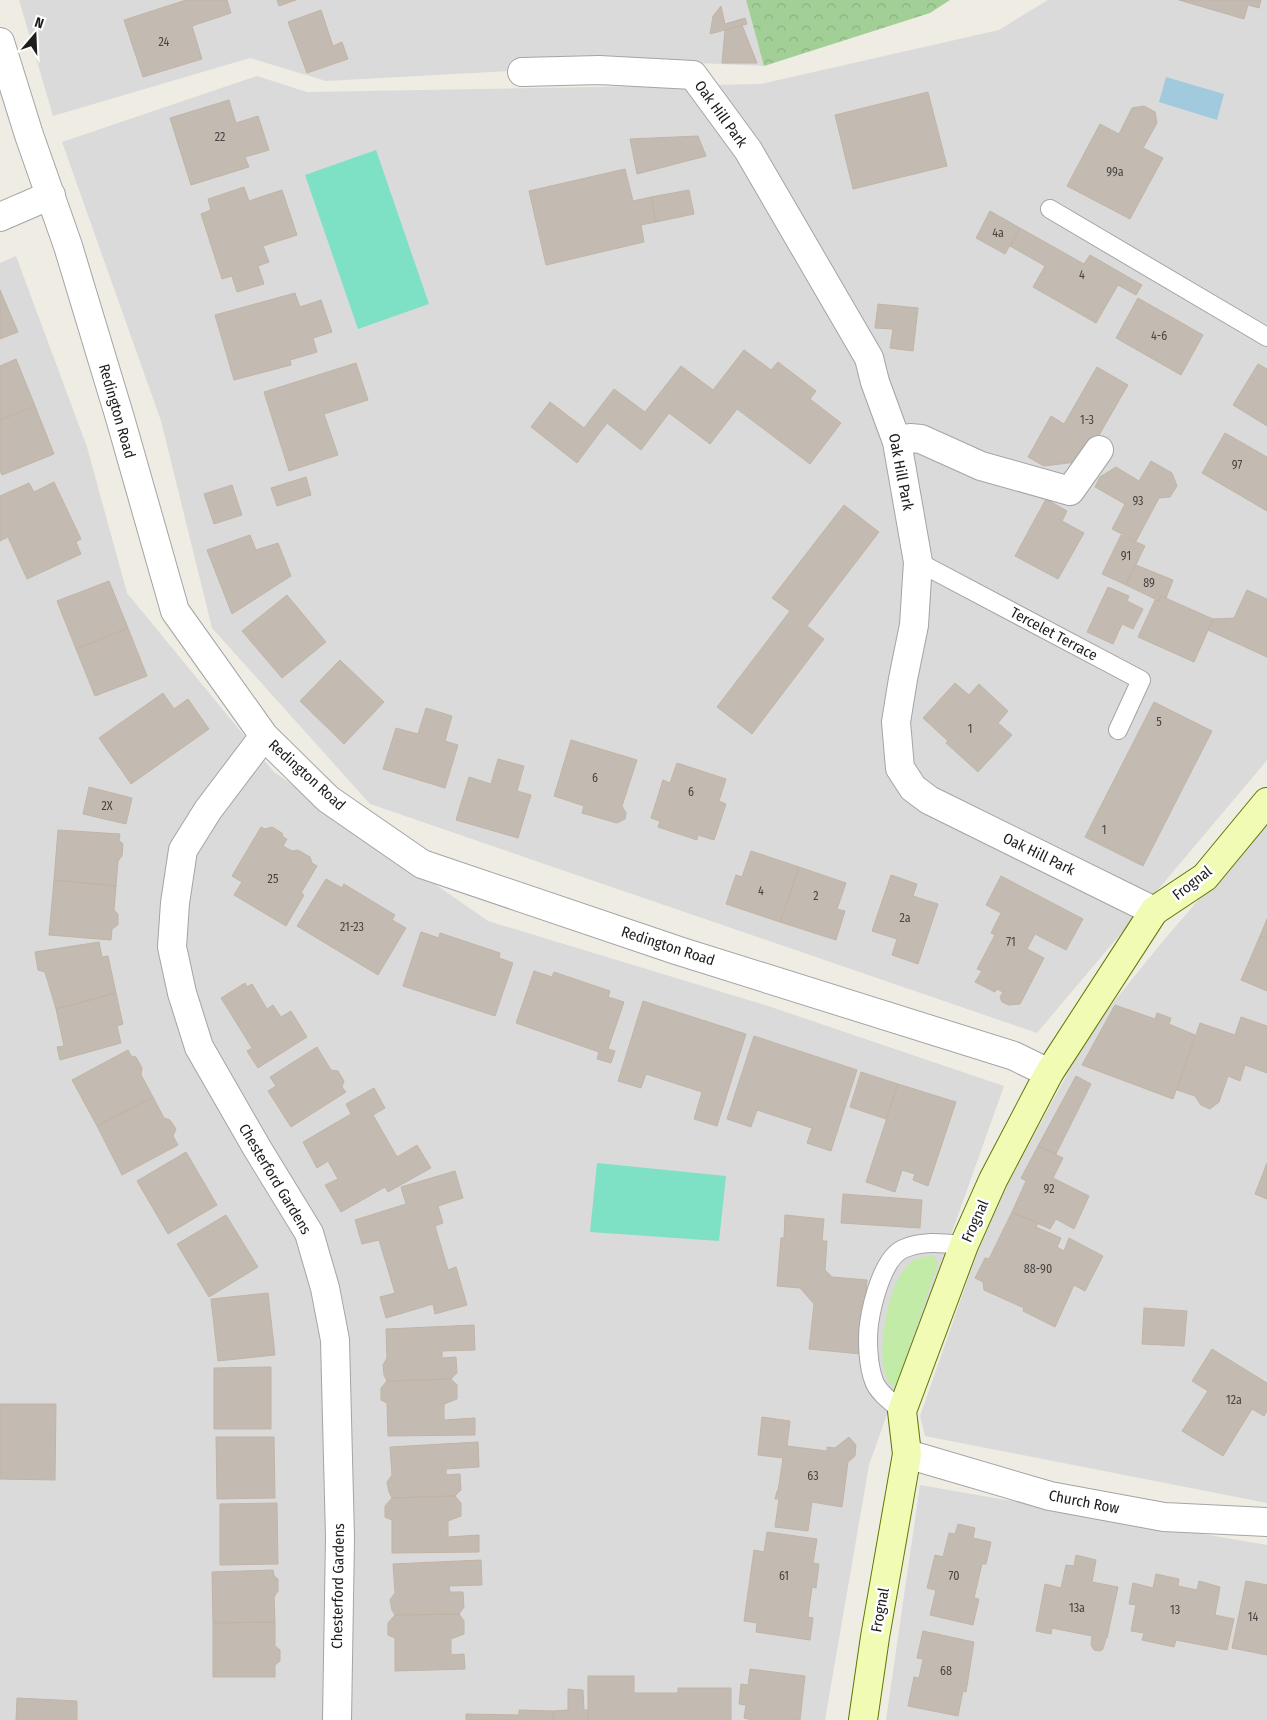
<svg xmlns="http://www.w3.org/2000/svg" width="1267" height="1720" font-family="'Fira Sans Condensed',sans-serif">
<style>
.residential{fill:#dbdada}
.grass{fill:#c2eba7}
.forest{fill:url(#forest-crowns)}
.pitch{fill:#7ee0c4}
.water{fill:#a2cade}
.building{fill:#c3bbb2;stroke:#c1b4a5}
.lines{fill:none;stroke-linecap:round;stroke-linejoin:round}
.lane-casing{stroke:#a4a4a4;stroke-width:20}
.street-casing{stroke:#a4a4a4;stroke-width:30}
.secondary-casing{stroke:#5f7702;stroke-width:30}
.lane{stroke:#fff;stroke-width:18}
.street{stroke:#fff;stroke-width:28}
.secondary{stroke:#f1fbb4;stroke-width:28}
.labels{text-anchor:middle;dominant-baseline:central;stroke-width:5;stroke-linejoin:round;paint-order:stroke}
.number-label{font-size:12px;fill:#464442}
.street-label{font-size:15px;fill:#1d1d1d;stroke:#fff}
</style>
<defs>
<pattern id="forest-crowns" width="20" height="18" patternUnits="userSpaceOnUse" patternTransform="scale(1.25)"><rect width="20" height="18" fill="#a2cf96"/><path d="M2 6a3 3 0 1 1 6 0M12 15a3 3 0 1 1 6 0" fill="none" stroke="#8bb181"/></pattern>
</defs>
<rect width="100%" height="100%" fill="#efece3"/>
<path class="residential" d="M19 0H746L764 66 676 62 326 81 250 58 53 116Z
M1048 0H1267V760L1258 771 1037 1033 370 804 212 628 161 421 62 142 257 76 307 92 761 84 999 30Z
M16 256 87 447 127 593 274 772 488 921 765 1005 1004 1086 869 1465 825 1720H0V263Z
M1267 820V1503L925 1436 920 1416 989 1219 1091 1030 1163 941Z
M920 1485 1267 1545V1720H886Z"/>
<path class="grass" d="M933 1255 938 1263 896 1387 889 1383C887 1377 884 1370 883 1364 880 1337 889 1280 911 1262 917 1258 926 1256 933 1255Z"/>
<path class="forest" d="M746 0H950L930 13 764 66Z"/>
<path class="pitch" d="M376 150 429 304 358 329 305 175Z
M597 1163 726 1176 719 1241 590 1232Z"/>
<path class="water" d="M1166 77 1224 94 1217 120 1159 102Z"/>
<path class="building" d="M186 0H227L231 13 192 26 202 59 143 77 124 20Z
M277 0H296L279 6Z
M1179 0H1261L1259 8 1248 5 1244 19Z
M721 6 725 24 745 18 747 24 710 34 713 16Z
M321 10 333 46 342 42 348 59 307 73 288 22Z
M742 25 757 63H722L725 30Z
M928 92 947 166 853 189 835 115Z
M229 100 236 123 258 116 269 150 245 157 249 167 191 185 170 118Z
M1144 106 1155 112 1157 123 1143 148 1163 158 1130 219 1067 186 1100 124 1119 134 1132 108Z
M698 136 706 156 637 174 630 139Z
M625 169 633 201 651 197 656 222 641 225 644 242 546 265 529 191Z
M244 187 249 201 282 190 297 235 263 246 269 262 258 266 264 284 237 292 232 276 222 279 201 214 211 210 208 199Z
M689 190 694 214 656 222 651 197Z
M990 211 1020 228 1005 254 976 238Z
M1020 228 1084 264 1090 255 1142 285 1136 295 1118 285 1096 323 1033 287 1045 266 1010 246Z
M0 290 18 332 0 339Z
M295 293 300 307 321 300 332 332 313 338 317 352 290 360 291 365 234 380 215 315Z
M1138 298 1203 335 1181 375 1116 338Z
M878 304 918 308 913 351 890 348 893 329 875 328Z
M744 350 771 370 778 362 816 391 810 399 841 423 810 464 737 409 710 444 669 413 641 450 607 423 577 463 531 427 550 402 584 428 614 389 645 412 681 366 713 390Z
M16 359 35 406 0 420V366Z
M356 363 368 400 324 414 338 455 289 471 264 392Z
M1258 364 1267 369V426L1233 405Z
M1097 367 1128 385 1084 461 1044 466 1028 457 1051 416 1064 424Z
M35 406 54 454 2 475 0 471V420Z
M1225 433 1267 457V511L1202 473Z
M1151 461 1172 473 1177 486 1170 497 1159 498 1136 541 1112 529 1125 504 1095 487 1100 477 1116 467 1139 481Z
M306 477 311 495 277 506 271 488Z
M54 482 81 539 76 542 81 554 27 579 8 537 0 541V496L29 483 34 492Z
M232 485 242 515 214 524 204 494Z
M1046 499 1067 511 1062 521 1084 533 1058 579 1015 556Z
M844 505 879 532 807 626 824 639 752 734 717 707 790 611 772 598Z
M250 535 256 550 278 543 291 576 232 614 207 550Z
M1121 535 1145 546 1126 585 1102 574Z
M1136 565 1173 580 1166 598 1161 596 1159 601 1126 585Z
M109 581 128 628 76 649 57 601Z
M1108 587 1129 596 1127 601 1143 609 1133 629 1122 624 1113 644 1087 632Z
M1247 590 1267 599V657L1208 630 1213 619 1234 618Z
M287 595 326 642 282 678 242 631Z
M1161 596 1213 619 1194 662 1138 637 1155 600 1159 601Z
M128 628 147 676 95 696 76 649Z
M340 660 384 702 344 744 300 701Z
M955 683 969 695 979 684 1008 711 998 723 1012 735 978 772 946 743 948 741 923 718Z
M163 693 174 709 188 699 209 729 131 784 99 738Z
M1154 702 1212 731 1143 866 1085 837Z
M426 708 452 716 445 741 458 745 445 788 383 769 396 728 418 734Z
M571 740 637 760 622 806 626 813 625 819 617 823 582 813 584 806 554 796Z
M498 759 524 766 517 791 531 795 518 838 456 820 469 777 491 784Z
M677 763 726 779 719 801 726 804 714 840 698 835 697 840 658 827 660 821 651 818 663 780 670 783Z
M89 787 132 798 126 824 83 814Z
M261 827 265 829 272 827 282 833 283 837 287 839 283 846 292 851 298 850 310 857 312 863 317 866 301 893 304 895 286 926 234 895 242 882 232 876Z
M58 830 120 834 119 840 123 844 122 856 118 861 116 886 54 880Z
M751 851 799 867 780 922 726 904 736 875 742 877Z
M799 867 846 883 837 909 845 911 836 940 780 922Z
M891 875 917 884 913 896 938 904 918 964 892 955 897 939 872 931Z
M1001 876 1083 919 1066 950 1035 934 1027 949 1044 958 1020 1004 1009 1005 1002 1002 1000 997 1003 992 997 989 995 992 975 982 982 971 977 969 995 935 991 933 1001 913 986 905Z
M326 879 342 888 344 884 395 915 392 920 406 928 378 975 297 926Z
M54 880 116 886 114 910 118 914V925L112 929 111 940 49 935Z
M1267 919V939L1260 936Z
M421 932 439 938 440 933 500 953 499 958 513 963 495 1016 403 986Z
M1260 936 1267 939V991L1241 980Z
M99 942 102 957 108 956 116 993 56 1009 45 972 38 970 35 952Z
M534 971 552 977 554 972 610 991 608 997 624 1002 608 1049 615 1051 611 1063 597 1059 599 1052 516 1023Z
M245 983 247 987 252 984 267 1009 273 1005 281 1017 291 1011 307 1037 258 1068 247 1051 252 1048 221 998Z
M116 993 123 1024 117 1026 121 1043 60 1060 57 1047 64 1046 56 1009Z
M643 1001 746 1034 717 1126 694 1119 702 1092 646 1074 641 1088 618 1081Z
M1115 1005 1155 1019 1157 1013 1171 1018 1169 1024 1195 1035 1173 1099 1082 1065Z
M1241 1017 1267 1026V1073L1245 1065 1240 1081 1228 1076 1219 1102 1210 1109 1201 1105 1195 1096 1177 1090 1200 1023 1235 1035Z
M754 1036 857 1070 831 1151 807 1143 812 1128 757 1110 751 1127 727 1119Z
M317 1047 331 1070 338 1071 344 1081 342 1087 346 1092 291 1127 268 1091 276 1086 270 1077Z
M128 1050 131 1056 136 1057 142 1068 141 1075 153 1097 97 1126 72 1080Z
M861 1072 898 1084 886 1119 850 1107Z
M1076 1076 1091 1084 1056 1154 1038 1146Z
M898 1084 956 1102 928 1186 913 1180 915 1174 902 1170 895 1192 866 1182Z
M374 1088 385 1108 373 1115 397 1157 417 1145 431 1168 388 1192 385 1187 341 1212 325 1185 338 1179 328 1161 317 1168 303 1142 351 1114 346 1104Z
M153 1097 164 1118 170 1120 176 1129 173 1136 178 1145 122 1175 97 1126Z
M1038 1146 1063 1158 1053 1178 1089 1196 1074 1229 1056 1219 1050 1229 1012 1212 1026 1181 1021 1178Z
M186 1152 217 1205 168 1234 137 1181Z
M1267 1163V1199L1255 1194Z
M455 1171 463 1198 438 1206 443 1223 435 1226 448 1270 456 1267 467 1305 435 1314 433 1304 386 1318 380 1297 395 1293 379 1240 362 1244 355 1220 406 1204 401 1187Z
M843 1194 922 1200 920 1228 841 1223Z
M1012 1212 1038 1223 1036 1227 1061 1238 1057 1247 1064 1251 1069 1238 1103 1256 1085 1291 1074 1285 1055 1327 1023 1311 1024 1308 984 1290 983 1282 975 1278 985 1258 989 1259Z
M226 1215 258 1267 209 1297 177 1244Z
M785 1215 824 1219 822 1241H827L825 1270 832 1277 867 1280 861 1354 809 1349 814 1304 800 1288 777 1286 781 1238H784Z
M268 1293 275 1355 218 1361 211 1299Z
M1144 1308 1187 1311 1184 1346 1142 1344Z
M474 1325 475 1350 442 1351V1358L456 1357 457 1373 451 1379 387 1381 384 1375 383 1365 387 1358 386 1329Z
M1212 1349 1267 1383V1411L1264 1416 1252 1409 1223 1456 1182 1431 1208 1391 1192 1381Z
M271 1367V1429H214V1368Z
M451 1379 457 1385V1399L444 1404V1420L475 1418V1435L388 1436 387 1403 381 1400V1388L387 1381Z
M0 1404H56L55 1480 0 1479Z
M762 1417 790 1421 787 1446 827 1451V1447L835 1448 849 1437 856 1445 855 1456 848 1462 842 1507 812 1502 808 1531 775 1527 779 1499H775L777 1491H778L783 1458 758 1455Z
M216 1437H274L275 1498 217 1499Z
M478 1442 479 1467 446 1469V1475L460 1474 461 1490 455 1496 392 1498 389 1492 387 1482 392 1475 390 1447Z
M455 1496 461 1503V1516L448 1521V1537L479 1535V1552L392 1553V1520L385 1517V1506L392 1498Z
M277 1503 278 1564 220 1565V1504Z
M958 1524 975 1528 973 1538 991 1542 986 1564H982L974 1598 979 1599 973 1625 930 1615 936 1590 927 1588 935 1555 943 1557 949 1533 955 1534Z
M767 1532 817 1539 813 1563 819 1564 816 1588 812 1587 808 1617 813 1618 810 1640 756 1632 757 1623 744 1621 754 1550 764 1552Z
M1076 1555 1096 1560 1092 1582 1118 1587 1107 1638H1106L1103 1649 1100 1651 1094 1650 1091 1645 1092 1636 1052 1628 1051 1634 1036 1631 1045 1584 1061 1588 1066 1565 1074 1566Z
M481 1560 482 1585 449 1586 450 1592H463L464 1607 459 1614 395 1615 392 1610 390 1600 395 1593 393 1564Z
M273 1570 274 1576 278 1579V1591L274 1597 275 1622 213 1623 212 1572Z
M1156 1574 1179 1579 1178 1586 1197 1590 1199 1581 1220 1587 1215 1615 1234 1619 1227 1650 1176 1640 1174 1647 1142 1640 1144 1633 1131 1631 1136 1605 1129 1604 1133 1583 1153 1588Z
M1246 1581 1267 1585V1655L1232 1648Z
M459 1614 464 1621V1634L451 1639V1655L464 1654 465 1669 395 1671V1638L388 1635V1623L395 1615Z
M275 1622V1646L280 1650V1661L275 1665V1677H213V1623Z
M923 1631 974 1642 966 1692 963 1691 958 1716 908 1706 914 1677 919 1678 923 1659 917 1658Z
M750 1669 805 1676 800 1720H752L744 1718 746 1705 739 1704 741 1684 748 1685Z
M588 1676H634V1693H678V1688H731V1720H588Z
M568 1689 583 1690 584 1710H588V1720H553V1711L568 1710Z
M17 1698 77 1701V1720H16Z
M519 1710 553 1711V1720H466V1714L519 1715Z"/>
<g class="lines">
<g class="lane-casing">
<path id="lane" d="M1050 209 1267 337
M918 562 1141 680 1118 730
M902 1411C893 1403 878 1393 874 1381 868 1366 867 1339 869 1324 872 1303 883 1258 903 1249 922 1240 944 1243 964 1245"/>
</g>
<g class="street-casing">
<path id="street" d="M0 42 29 135 68 246 120 418 175 611 264 736 328 799 422 864 679 951 1014 1056 1049 1073
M522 72 599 70 693 75 748 150 869 358 875 382 897 442 918 562 914 625 903 679 896 722 900 768 913 788 929 800 1154 911
M0 217 51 195
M897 442 910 438 921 439 981 466 1070 491 1099 450
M264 736 208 810 183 850 175 903 172 947 182 993 199 1047 257 1148 309 1233 325 1288 335 1340 340 1537 337 1720
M907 1454 1050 1496 1164 1517 1267 1522"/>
</g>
<g class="secondary-casing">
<path id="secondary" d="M863 1720 875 1637 907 1454 902 1411 964 1245 993 1180 1049 1073 1154 911 1205 877 1267 802"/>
</g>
<use href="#lane" class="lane"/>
<use href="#street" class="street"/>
<use href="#secondary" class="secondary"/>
</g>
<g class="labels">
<g class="number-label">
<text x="164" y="42">24</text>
<text x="220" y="137">22</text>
<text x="1115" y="172">99a</text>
<text x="998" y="233">4a</text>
<text x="1082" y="275">4</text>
<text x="1159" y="336">4-6</text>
<text x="1087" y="420">1-3</text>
<text x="1237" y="465">97</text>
<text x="1138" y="501">93</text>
<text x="1126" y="556">91</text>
<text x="1149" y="583">89</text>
<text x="1159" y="722">5</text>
<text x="970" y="729">1</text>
<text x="595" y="778">6</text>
<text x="691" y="792">6</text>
<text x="107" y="806">2X</text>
<text x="1104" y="830">1</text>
<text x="273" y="879">25</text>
<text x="761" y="891">4</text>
<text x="816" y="896">2</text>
<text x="905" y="918">2a</text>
<text x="352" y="927">21-23</text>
<text x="1011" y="942">71</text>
<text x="1049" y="1189">92</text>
<text x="1038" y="1269">88-90</text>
<text x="1234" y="1400">12a</text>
<text x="813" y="1476">63</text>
<text x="784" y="1576">61</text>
<text x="954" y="1576">70</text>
<text x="1077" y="1608">13a</text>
<text x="1175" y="1610">13</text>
<text x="1253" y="1617">14</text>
<text x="946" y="1671">68</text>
</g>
<g class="street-label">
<text transform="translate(721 114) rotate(54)">Oak Hill Park</text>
<text transform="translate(117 411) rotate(74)">Redington Road</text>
<text transform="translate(901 472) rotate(79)">Oak Hill Park</text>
<text transform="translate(1054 634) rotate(28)">Tercelet Terrace</text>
<text transform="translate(307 775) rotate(42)">Redington Road</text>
<text transform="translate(1039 854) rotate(26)">Oak Hill Park</text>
<text transform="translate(1192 883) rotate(-38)">Frognal</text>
<text transform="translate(668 946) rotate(18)">Redington Road</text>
<text transform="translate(275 1179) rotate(59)">Chesterford Gardens</text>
<text transform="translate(975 1221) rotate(-66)">Frognal</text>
<text transform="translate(1084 1502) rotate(11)">Church Row</text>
<text transform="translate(338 1586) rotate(-89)">Chesterford Gardens</text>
<text transform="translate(880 1610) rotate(-80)">Frognal</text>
</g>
</g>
<g transform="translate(35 35) rotate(19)" stroke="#ffffff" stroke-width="4" paint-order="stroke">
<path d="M0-4L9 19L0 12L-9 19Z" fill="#1d1d1d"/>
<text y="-8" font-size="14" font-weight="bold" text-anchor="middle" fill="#1d1d1d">N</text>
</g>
</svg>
